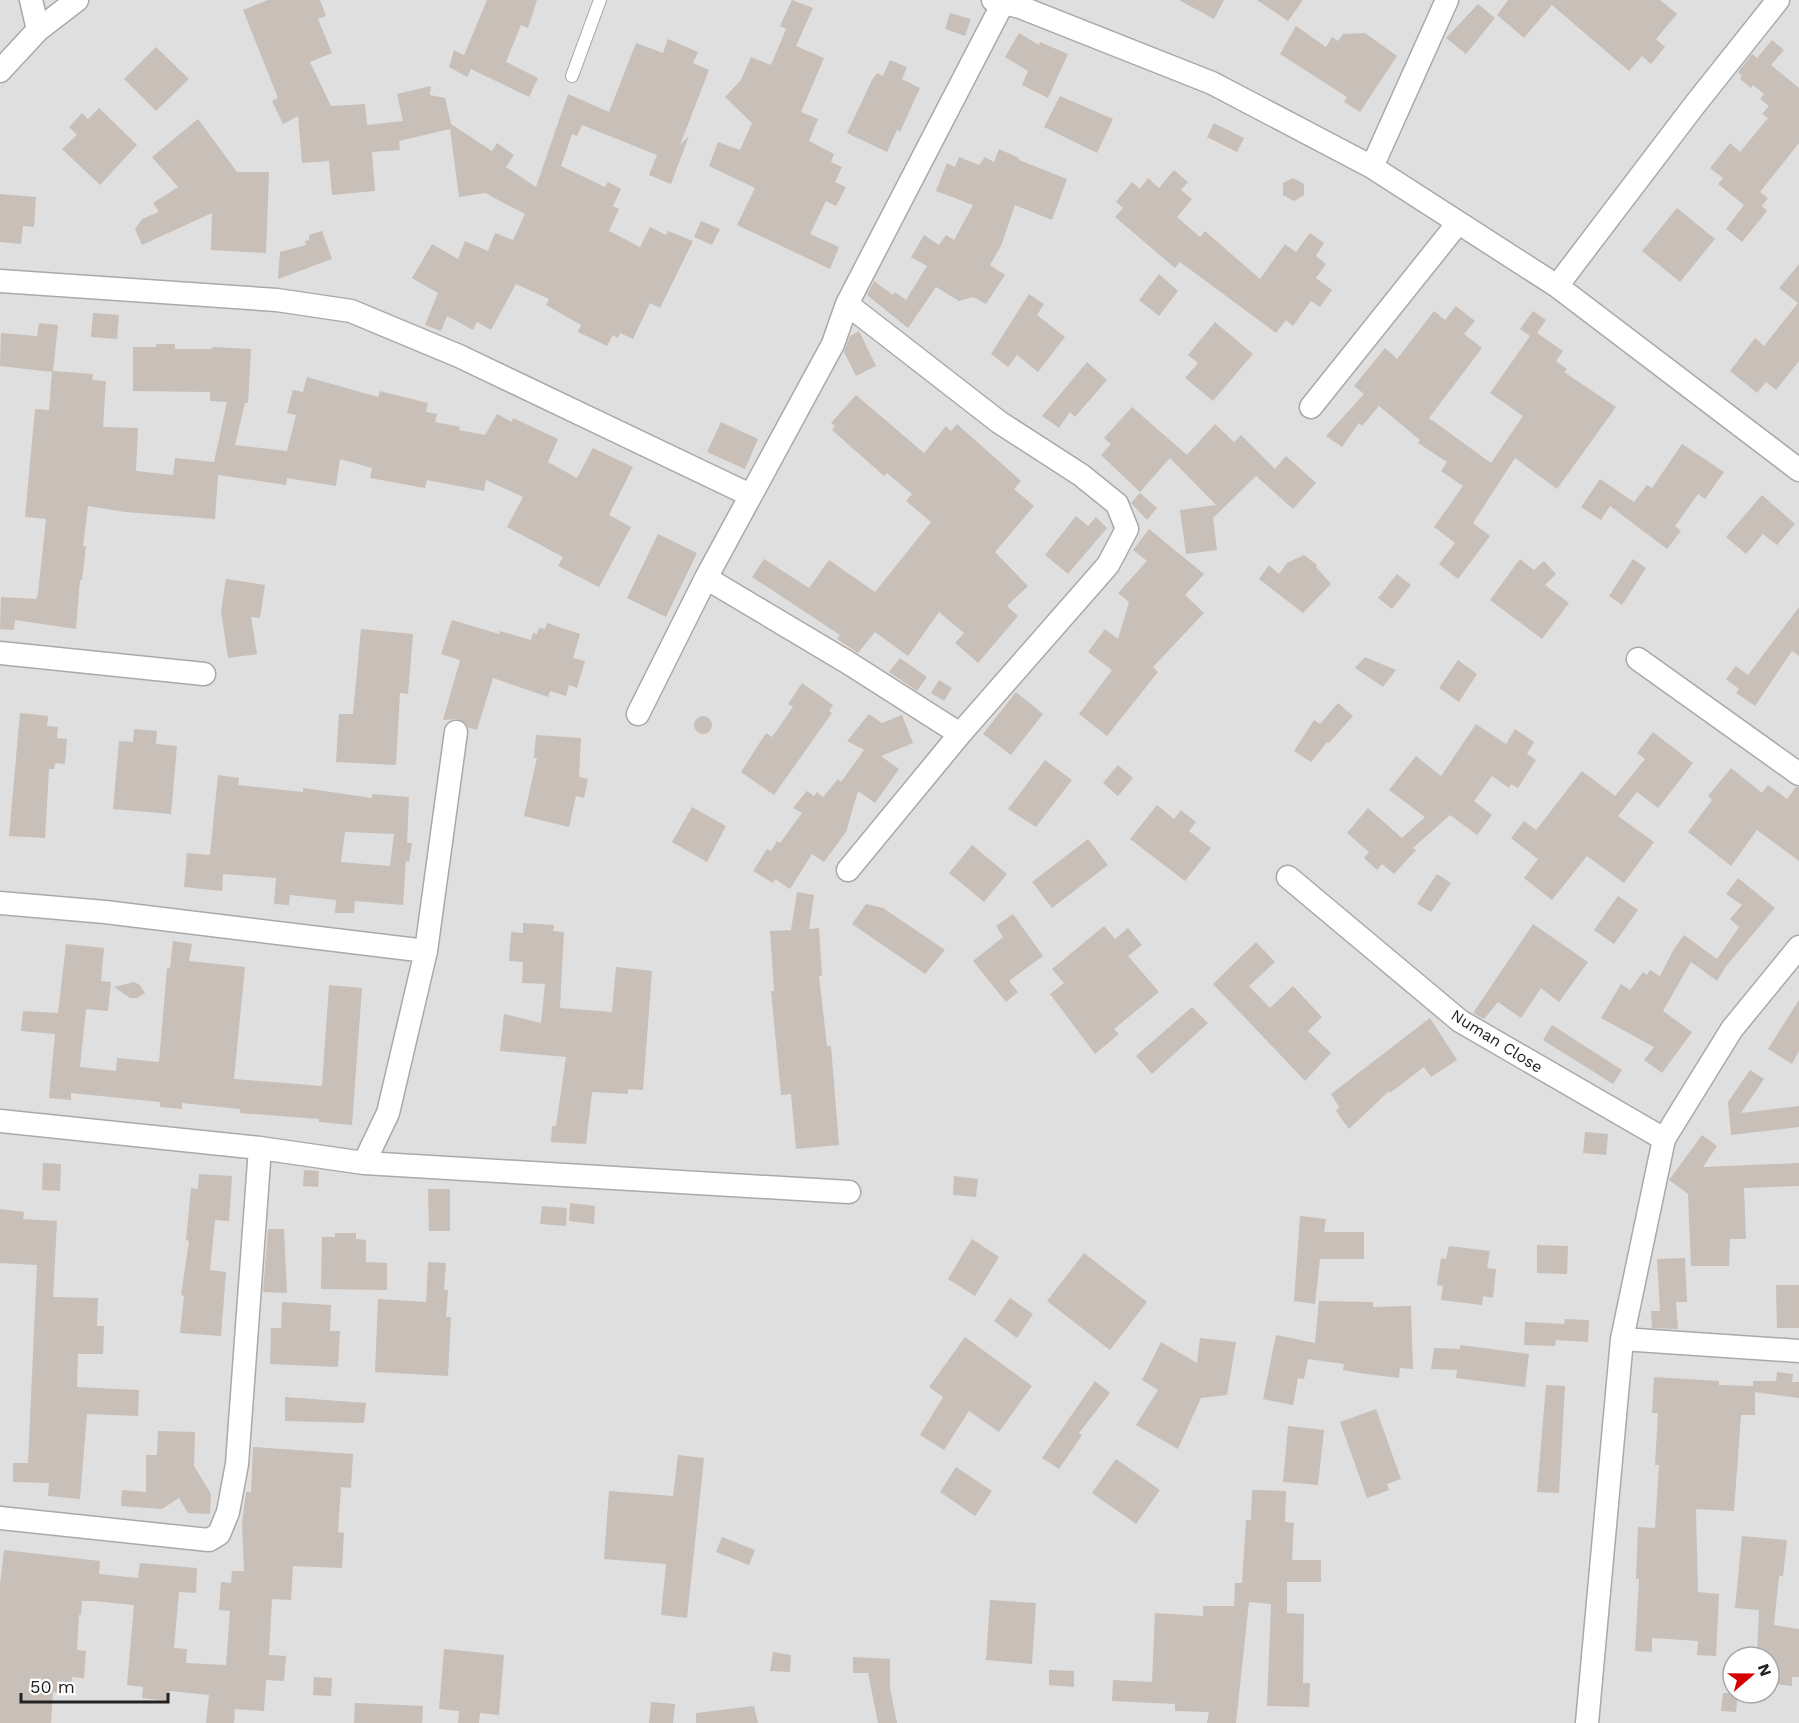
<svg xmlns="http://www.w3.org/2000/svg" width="1799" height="1723" font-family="'Work Sans',sans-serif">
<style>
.residential{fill:#e0dfdf;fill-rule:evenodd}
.building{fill:#c7bfb8;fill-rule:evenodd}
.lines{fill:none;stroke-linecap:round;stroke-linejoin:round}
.service-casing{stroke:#a9a9a9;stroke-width:14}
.minor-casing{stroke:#a9a9a9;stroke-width:25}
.service{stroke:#fff;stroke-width:12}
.minor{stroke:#fff;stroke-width:22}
.labels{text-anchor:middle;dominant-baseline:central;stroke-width:6;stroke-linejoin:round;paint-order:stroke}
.street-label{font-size:16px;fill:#222;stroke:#fff}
</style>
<rect width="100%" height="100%" fill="#f2efe9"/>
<path class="residential" d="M0 0H1799V1723H0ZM1733 1657H1769V1693H1733Z"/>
<path class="building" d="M268 0H320L326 16 318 19 332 53 310 62 331 106 365 104 367 125 403 121 397 94 431 86 430 95 445 98 451 124 492 151 497 143 514 155 506 167 536 187 568 94 609 112 636 43 663 53 668 39 698 52 693 63 709 70 680 145 689 136 671 184 649 175 657 155 582 125 577 136 572 134 561 166 605 187 608 182 621 189 613 206 619 209 609 231 640 247 650 227 666 235 668 231 693 241 660 308 650 303 633 339 620 333 618 338 613 335 607 346 578 332 581 325 546 305 549 299 516 284 491 330 477 322 473 330 447 316 441 331 425 325 438 293 412 278 432 244 458 259 465 241 488 251 495 233 513 240 525 214 485 193 459 197 450 129 399 141 400 150 372 152 375 191 332 195 329 161 302 163 298 116 283 124 272 101 278 98 243 10Z
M487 0H537L528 28 521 25 506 62 538 78 529 97 471 69 467 77 449 67 454 50 464 55Z
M792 0 813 8 796 46 824 58 801 112 818 119 809 141 834 154 831 162 842 167 835 182 846 187 836 206 826 201 810 234 839 247 830 269 737 225 755 188 709 166 718 142 740 150 752 123 725 97 741 80 751 57 771 65 786 29 780 26Z
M1179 0H1224L1214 19Z
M1257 0H1303L1288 21Z
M1508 0H1660L1677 14 1656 39 1665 47 1651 64 1642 56 1629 71 1552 5 1524 38 1497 15Z
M1478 4 1495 18 1466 54 1446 38Z
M950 13 971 19 965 36 945 29Z
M1296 26 1326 47 1332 37 1338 41 1343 34 1365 33 1397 56 1360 112 1344 102 1347 97 1280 54Z
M1019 33 1039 45 1040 42 1068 54 1048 98 1022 85 1028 71 1005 57Z
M1772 40 1784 50 1771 65 1799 88V143L1760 192 1768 198 1762 206 1767 211 1742 242 1726 229 1744 205 1718 184 1723 178 1710 168 1730 143 1740 152 1768 118 1762 114 1769 106 1760 99 1764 94 1753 85 1751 88 1740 79 1742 76 1738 72 1752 54 1757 58Z
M156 47 189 79 156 111 124 79Z
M890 60 907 67 902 79 920 88 900 132 897 130 887 152 847 133 872 80 877 73 883 76Z
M1060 96 1113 119 1097 153 1044 127Z
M99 108 137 145 100 185 62 149 77 135 69 127 82 113 88 119Z
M198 119 237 172H269L266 253 211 250 212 213 142 245 135 229 142 219 159 212 153 203 178 187 152 157Z
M1214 123 1244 138 1237 152 1207 137Z
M999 149 1019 158V160L1067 179 1052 220 1015 205 1001 246 990 265 1005 275 986 304 973 297 959 301 936 287 908 328 867 295 874 281 893 295 895 292 906 300 927 266 911 257 924 235 939 245 946 235 954 240 973 205 936 191 947 163 955 167 959 157 979 165 985 157 994 162Z
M1174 170 1188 182 1181 190 1192 199 1177 217 1200 237 1205 231 1260 279 1285 244 1296 252 1310 233 1324 243 1316 256 1326 264 1316 278 1332 290 1320 307 1311 301 1293 326 1286 320 1276 333 1180 262 1175 268 1115 217 1123 208 1116 202 1132 182 1140 189 1148 178 1159 188Z
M1293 178 1304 184V195L1294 201 1283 195V183Z
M0 194 36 197 34 227 23 226 21 244 0 242Z
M1677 208 1715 239 1680 282 1642 251Z
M701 221 720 229 712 245 694 237Z
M322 231 332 259 278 279 280 252 306 245 305 241 309 240V235Z
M1799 264V361L1776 390 1766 382 1757 393 1730 371 1755 338 1764 346 1798 303 1779 288Z
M1159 274 1178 291 1159 316 1139 300Z
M1029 294 1044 304 1037 315 1065 337 1038 372 1017 355 1008 367 991 354Z
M1456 306 1475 321 1464 334 1482 348 1429 418 1491 463 1523 416 1490 393 1530 336 1520 329 1533 311 1546 320 1537 333 1563 351 1556 361 1567 369 1564 372 1616 407 1557 489 1515 458 1473 523 1490 536 1458 579 1439 564 1455 543 1434 527 1463 486 1441 471 1447 462 1418 443 1420 440 1379 406 1362 426 1359 423 1342 447 1326 436 1364 394 1354 386 1385 348 1397 359 1434 311 1445 320Z
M93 313 119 315 117 339 91 337Z
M1215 322 1253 354 1213 401 1185 378 1198 363 1188 355Z
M39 323 58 325 53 371 93 374 92 380 106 381 103 427 138 428 136 471 173 475 175 458 214 462 227 402 210 401V392L133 391V347H156V344H175V349H212L213 347 251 349 248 403H245L235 445 287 451 296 415 287 413 293 390 303 392 307 377 378 397 380 391 428 403 426 412 437 414 435 422 460 427 459 430 485 435 497 414 512 422 513 418 558 439 548 462 577 478 593 448 633 467 609 515 631 527 599 587 558 566 563 557 507 527 523 497 486 480 484 491 427 480 425 488 370 478 372 468 340 459 336 486 287 478 286 485 218 475 215 519 125 512 88 506 83 546H86L82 580H80L76 629 15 620 14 630 0 629 1 597 36 599 38 593 46 519 25 517 35 409 49 410 52 372 0 366 1 333 37 336Z
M859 331 876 366 856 376 844 352 850 336Z
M1087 362 1107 380 1075 417 1070 412 1059 428 1042 416Z
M856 395 924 453 946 426 951 431 957 424 1021 481 1014 489 1034 506 995 552 1028 586 1007 606 1018 616 978 663 955 643 964 633 939 612 908 656 875 632 858 653 837 639 840 635 752 577 764 559 809 588 829 560 875 592 931 522 906 501 912 494 887 473 884 476 832 430 835 426 831 423Z
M1132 407 1187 455 1215 424 1234 442 1241 435 1275 469 1286 456 1316 483 1293 509 1256 476 1213 518 1217 550 1186 554 1180 510 1216 505 1170 458 1140 492 1101 455 1111 444 1104 438Z
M721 422 758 439 745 469 707 452Z
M1682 444 1724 472 1705 499 1698 494 1675 526 1681 531 1667 549 1610 506 1601 520 1581 507 1600 479 1634 502 1647 485 1652 488Z
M1140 493 1157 508 1147 520 1131 503Z
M1762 495 1795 524 1777 545 1763 534 1746 554 1726 537Z
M1076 516 1088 526 1096 517 1107 528 1068 574 1045 555Z
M1149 529 1204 574 1185 595 1204 613 1153 667 1158 672 1107 736 1079 714 1112 670 1088 652 1105 629 1118 639 1129 602 1118 593 1147 561 1133 550Z
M658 534 697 553 666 617 627 598Z
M1304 555 1317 565 1316 567 1331 584 1303 613 1259 579 1269 565 1279 574 1287 563Z
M1520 559 1534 570 1544 561 1556 574 1545 585 1569 603 1542 639 1490 600Z
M1633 559 1646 568 1622 605 1609 596Z
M1397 574 1411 585 1392 609 1378 598Z
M226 579 265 585 260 618 251 617 257 654 228 658 221 611Z
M1799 607V656L1792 651 1755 706 1736 693 1739 689 1726 679 1736 666 1748 675Z
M452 620 499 634 500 631 531 640 533 633 537 634 539 628 545 629 547 623 580 634 573 658 585 661 577 688 569 685 566 696 550 691 548 697 493 678 477 730 469 728 458 719 443 720 460 660 441 654Z
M361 629 413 634 408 694 400 693 396 765 336 762 339 714H353Z
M1365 657 1396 670 1383 687 1355 668Z
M900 658 927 677 917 691 889 672Z
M1458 660 1477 674 1459 702 1439 688Z
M939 680 952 688 944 701 931 693Z
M802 683 833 705 829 711 832 713 774 795 741 772 766 733 772 737 793 707 788 704Z
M1016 692 1043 714 1011 755 983 734Z
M1338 703 1353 716 1329 743 1327 742 1311 762 1294 751 1314 720 1320 724Z
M20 713 48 716 47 726 58 727 57 738 67 739 65 764 55 763 54 769H49L45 838 9 836Z
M869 714 882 723 902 715 913 743 881 756 899 769 875 803 858 791 846 832 824 862 812 854 790 889 775 879 773 883 753 871 767 849 771 851 777 841 780 843 802 813 793 808 807 791 814 796 817 792 823 797 838 779 841 782 864 750 847 741Z
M694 725a9 9 0 1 1 18 0a9 9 0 1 1-18 0Z
M1476 724 1506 744 1515 729 1534 742 1527 754 1536 760 1518 788 1511 784 1509 788 1492 776 1474 801 1492 815 1477 835 1450 815 1413 848 1416 850 1394 874 1382 864 1377 870 1364 858 1369 852 1347 833 1368 808 1402 838 1425 817 1389 790 1416 756 1441 776Z
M134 729 157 731 156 744 177 746 171 814 113 809 119 741 133 742Z
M1653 732 1693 763 1658 808 1637 792 1618 816 1654 842 1624 883 1587 856 1552 900 1524 878 1538 859 1511 838 1524 821 1536 830 1582 771 1615 796 1645 759 1637 753Z
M536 735 581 738 579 777 588 779 584 798 576 796 569 827 524 816 537 758H534Z
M1045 760 1072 780 1036 827 1008 809Z
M1118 765 1133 778 1118 796 1103 783Z
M1731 768 1762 793 1768 785 1787 799 1796 787H1799V861L1757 830 1731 866 1688 832 1712 800 1708 796Z
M218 775 239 778 238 785 303 792V788L372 798V794L409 797 407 843H412L409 862 406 861 403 905 355 901 354 913H335L336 900 290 895 289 905 274 904 276 878 223 874 222 891 184 887 187 853 210 855ZM345 832 394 834 390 866 341 862Z
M1157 805 1174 819 1181 810 1196 822 1189 831 1211 848 1185 881 1130 839Z
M692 807 726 826 707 862 672 842Z
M1088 839 1108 865 1052 908 1032 882Z
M972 845 1007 874 984 902 949 873Z
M1437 874 1451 883 1431 912 1417 904Z
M1738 878 1775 908 1726 966 1717 981 1691 962 1663 1011 1692 1032 1662 1073 1644 1060 1654 1047 1601 1018 1621 984 1630 990 1643 972 1647 975 1650 970 1660 976 1674 949 1684 935 1717 959 1739 927 1730 919 1742 905 1726 894Z
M797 892 814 895 809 929 819 928 822 976H819L827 1046H831L839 1145 796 1149 791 1094 781 1095 771 991H774L770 931 791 930Z
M1618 896 1638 910 1614 944 1594 930Z
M866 904 883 908 945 950 925 974 852 924Z
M1013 914 1043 956 1009 981 1018 992 1006 1002 973 961 1003 937 996 926Z
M523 923 554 925 553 931 564 932 560 1008 612 1012 616 967 652 971 643 1090 628 1089V1094L592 1092 586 1144 551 1142 552 1126H556L566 1057 500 1051 504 1014 541 1023 545 984 522 983 523 962 509 961 511 932 523 933Z
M1533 924 1588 962 1559 1002 1541 988 1521 1018 1498 1002 1484 1019 1473 1013Z
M1104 926 1115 939 1128 928 1142 945 1128 956 1159 992 1114 1029 1119 1034 1095 1054 1050 994 1064 983 1052 969Z
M173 941 192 944 189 961 245 967 234 1079 322 1086 329 985 362 988 352 1125 319 1122V1119L240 1113V1109L182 1103V1109L160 1107V1102L71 1093V1100L49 1098 55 1034 21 1031 23 1011 58 1013 66 944 104 948 101 981 111 982 108 1011 86 1009 80 1067 116 1071 117 1058 159 1062 167 968H170Z
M1256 942 1275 962 1249 986 1270 1008 1293 986 1322 1017 1308 1031 1331 1053 1305 1081 1213 984Z
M134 982 140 985 145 993 137 998H130L114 987Z
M1799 1000V1051L1792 1064 1768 1049Z
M1192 1007 1208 1023 1152 1074 1136 1056Z
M1430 1018 1457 1060 1431 1077 1424 1067 1390 1093 1389 1091 1349 1129 1336 1111 1339 1107 1331 1094Z
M1552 1025 1622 1070 1613 1084 1543 1040Z
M1750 1070 1764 1079 1741 1113 1799 1106V1127L1731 1135 1728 1102Z
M1585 1132 1608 1134 1606 1155 1583 1153Z
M1702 1135 1717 1146 1703 1167 1799 1163V1186L1744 1188 1746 1239H1730L1729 1266H1691L1688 1194 1669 1180Z
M43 1163 61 1164 60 1191 42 1190Z
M304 1170 319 1171 318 1187 303 1186Z
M199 1174 232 1176 229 1221 215 1220 210 1270 226 1272 221 1336 180 1333 184 1296 181 1295 189 1241 186 1240 191 1188 198 1189Z
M954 1176 978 1179 976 1197 953 1195Z
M428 1189H450V1231H429Z
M570 1203 595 1206 594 1224 569 1221Z
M542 1206 567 1208 566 1226 540 1224Z
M0 1209 24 1212 23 1219 57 1221 53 1297 98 1298 97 1326H104L103 1354H78L77 1387 139 1390 138 1416 87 1414 80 1499 48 1496 49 1483 13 1482V1463H28L37 1265 0 1263Z
M1300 1216 1326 1219 1324 1232H1364V1259H1320L1315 1304 1294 1301Z
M268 1229H284L287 1293 263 1292Z
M335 1233H356V1239L366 1240V1262L387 1263V1290L321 1289 322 1237H335Z
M972 1239 999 1257 975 1296 948 1279Z
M1537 1245 1568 1246 1567 1274 1537 1273Z
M1449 1246 1490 1251 1487 1268 1496 1269 1493 1298 1483 1296 1482 1305 1441 1300 1443 1286 1437 1285 1441 1258 1446 1259Z
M1084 1253 1147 1302 1110 1350 1047 1301Z
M1685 1258 1687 1302H1676L1678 1329 1652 1328 1651 1311H1660L1657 1259Z
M428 1262 446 1263 444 1290H448L446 1317H451L448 1376 375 1372 378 1299 426 1302Z
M1776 1285H1799V1328H1777Z
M1010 1298 1033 1314 1017 1338 994 1321Z
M1319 1301 1373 1302V1307L1411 1306 1413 1369 1400 1368 1399 1378 1359 1373 1343 1370 1344 1364 1308 1359 1304 1379 1298 1378 1293 1405 1263 1399 1276 1335 1315 1343Z
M282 1302 331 1305 330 1331H340L338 1367 270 1364 271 1328H281Z
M1565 1319 1589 1320 1588 1342 1556 1340 1555 1346 1524 1345 1525 1322 1564 1324Z
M965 1337 1032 1386 999 1432 969 1411 944 1450 920 1435 943 1397 929 1387Z
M1200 1338 1236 1342 1227 1395 1201 1398 1178 1449 1136 1425 1158 1390 1142 1380 1161 1342 1197 1363Z
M1460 1345 1529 1354 1525 1387 1456 1378 1457 1370 1431 1369 1434 1348 1460 1349Z
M1777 1372 1793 1374 1792 1382H1799V1398L1755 1392V1415H1741L1734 1511 1696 1509 1698 1592 1719 1594 1716 1656 1697 1655 1698 1641 1652 1638V1652L1635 1651 1639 1579H1636L1638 1527 1655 1528 1659 1465H1655L1658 1413H1652L1654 1377 1719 1381V1385L1753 1386V1381H1776Z
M1095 1381 1110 1393 1079 1433 1082 1435 1059 1469 1042 1458Z
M1546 1385 1565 1386 1559 1493 1537 1492Z
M285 1397 366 1403 364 1423 285 1421Z
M1376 1409 1401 1479 1387 1484 1389 1490 1367 1498 1340 1422Z
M1288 1426 1324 1430 1318 1485 1283 1482Z
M158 1431 195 1432 194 1466 211 1494 210 1514 188 1513 179 1498 162 1509 121 1506 122 1490 146 1492V1455H157Z
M253 1447 353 1454 351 1488 341 1487 338 1532 344 1533 342 1568 293 1566 291 1600 272 1599 269 1655 286 1656 284 1681 266 1680 264 1711 235 1709 234 1723H206L209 1695 170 1691 169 1701 142 1698 143 1687 127 1685 134 1605 93 1601H82L81 1615H79L77 1650 86 1651 84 1678 72 1677 70 1694 53 1692 51 1723H0V1585L4 1550 100 1561 99 1574 138 1578 140 1563 197 1568 196 1593 179 1592 174 1648 187 1649 186 1663 226 1665 230 1611 219 1610 221 1582 231 1583 232 1571H244L242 1523 246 1492H251Z
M678 1455 704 1458 687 1618 661 1615 666 1564 604 1559 609 1491 673 1496Z
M1116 1459 1160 1490 1136 1524 1092 1493Z
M956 1467 992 1491 975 1516 940 1492Z
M1252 1490 1286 1491 1285 1522 1294 1523 1292 1560H1321V1582H1287V1613L1304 1614 1303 1683H1310L1309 1707 1267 1706 1271 1604 1249 1602 1236 1723H1207L1209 1712 1175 1711V1704L1112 1701 1113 1680 1152 1682 1155 1613 1203 1616V1606H1234L1235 1583H1242L1246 1520H1251Z
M1742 1536 1787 1540 1783 1576H1779L1774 1625 1799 1629V1677H1792V1686L1772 1684 1769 1657H1757L1759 1610 1735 1608Z
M722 1537 755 1550 749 1565 716 1552Z
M990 1600 1036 1603 1032 1664 986 1660Z
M444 1649 504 1655 499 1715 480 1713 479 1723H458L459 1711 439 1709Z
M773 1652 791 1655 790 1672 770 1671Z
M853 1657 890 1659V1688L897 1723H878L868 1673H853Z
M1049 1670 1074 1671V1687L1049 1685Z
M314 1677 332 1678 331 1696 313 1695Z
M1723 1693H1738L1736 1712 1721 1711Z
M651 1702 675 1704 673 1723H649Z
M355 1703 423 1706 422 1723H354Z
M754 1706 758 1723H696V1713Z"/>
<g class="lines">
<g class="service-casing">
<path id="service" d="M572 76 600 0"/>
</g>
<g class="minor-casing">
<path id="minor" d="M31 0 38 30
M993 0 1020 7 1212 83 1372 167 1557 286 1799 470
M0 71 38 30 77 0
M1372 167 1447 0
M0 281 277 300 351 311 459 356 750 495
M1557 286 1693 107 1778 0
M847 304 999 422 1081 475 1117 504 1127 529 1108 565 960 734 848 870
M1311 407 1458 223
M706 578 847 662 960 734
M0 653 204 674
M1638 659 1799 774
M638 714 706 578 833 344 847 304 1003 3
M1288 877 1460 1021 1664 1139
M0 903 105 912 426 951
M0 1121 260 1148 364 1163 849 1192
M364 1163 388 1113 426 951 456 732
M1622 1339 1799 1351
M0 1518 209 1540 219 1534 228 1512 237 1464 260 1148
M1587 1723 1622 1339 1664 1139 1732 1029 1799 947"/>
</g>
<use href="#service" class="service"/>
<use href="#minor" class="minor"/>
</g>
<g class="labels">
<g class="street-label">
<text transform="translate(1497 1041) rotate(32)">Numan Close</text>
</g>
</g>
<g transform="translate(1751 1675) rotate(70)"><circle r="28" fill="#ffffff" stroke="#a7a7a7" stroke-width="1.5"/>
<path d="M0-4.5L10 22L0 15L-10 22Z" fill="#d40000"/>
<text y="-9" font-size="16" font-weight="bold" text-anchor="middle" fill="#222222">N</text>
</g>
<path d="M21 1693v9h147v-9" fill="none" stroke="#222222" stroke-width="3"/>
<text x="30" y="1693" font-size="18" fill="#222222" stroke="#ffffff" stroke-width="4.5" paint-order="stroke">50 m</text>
</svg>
